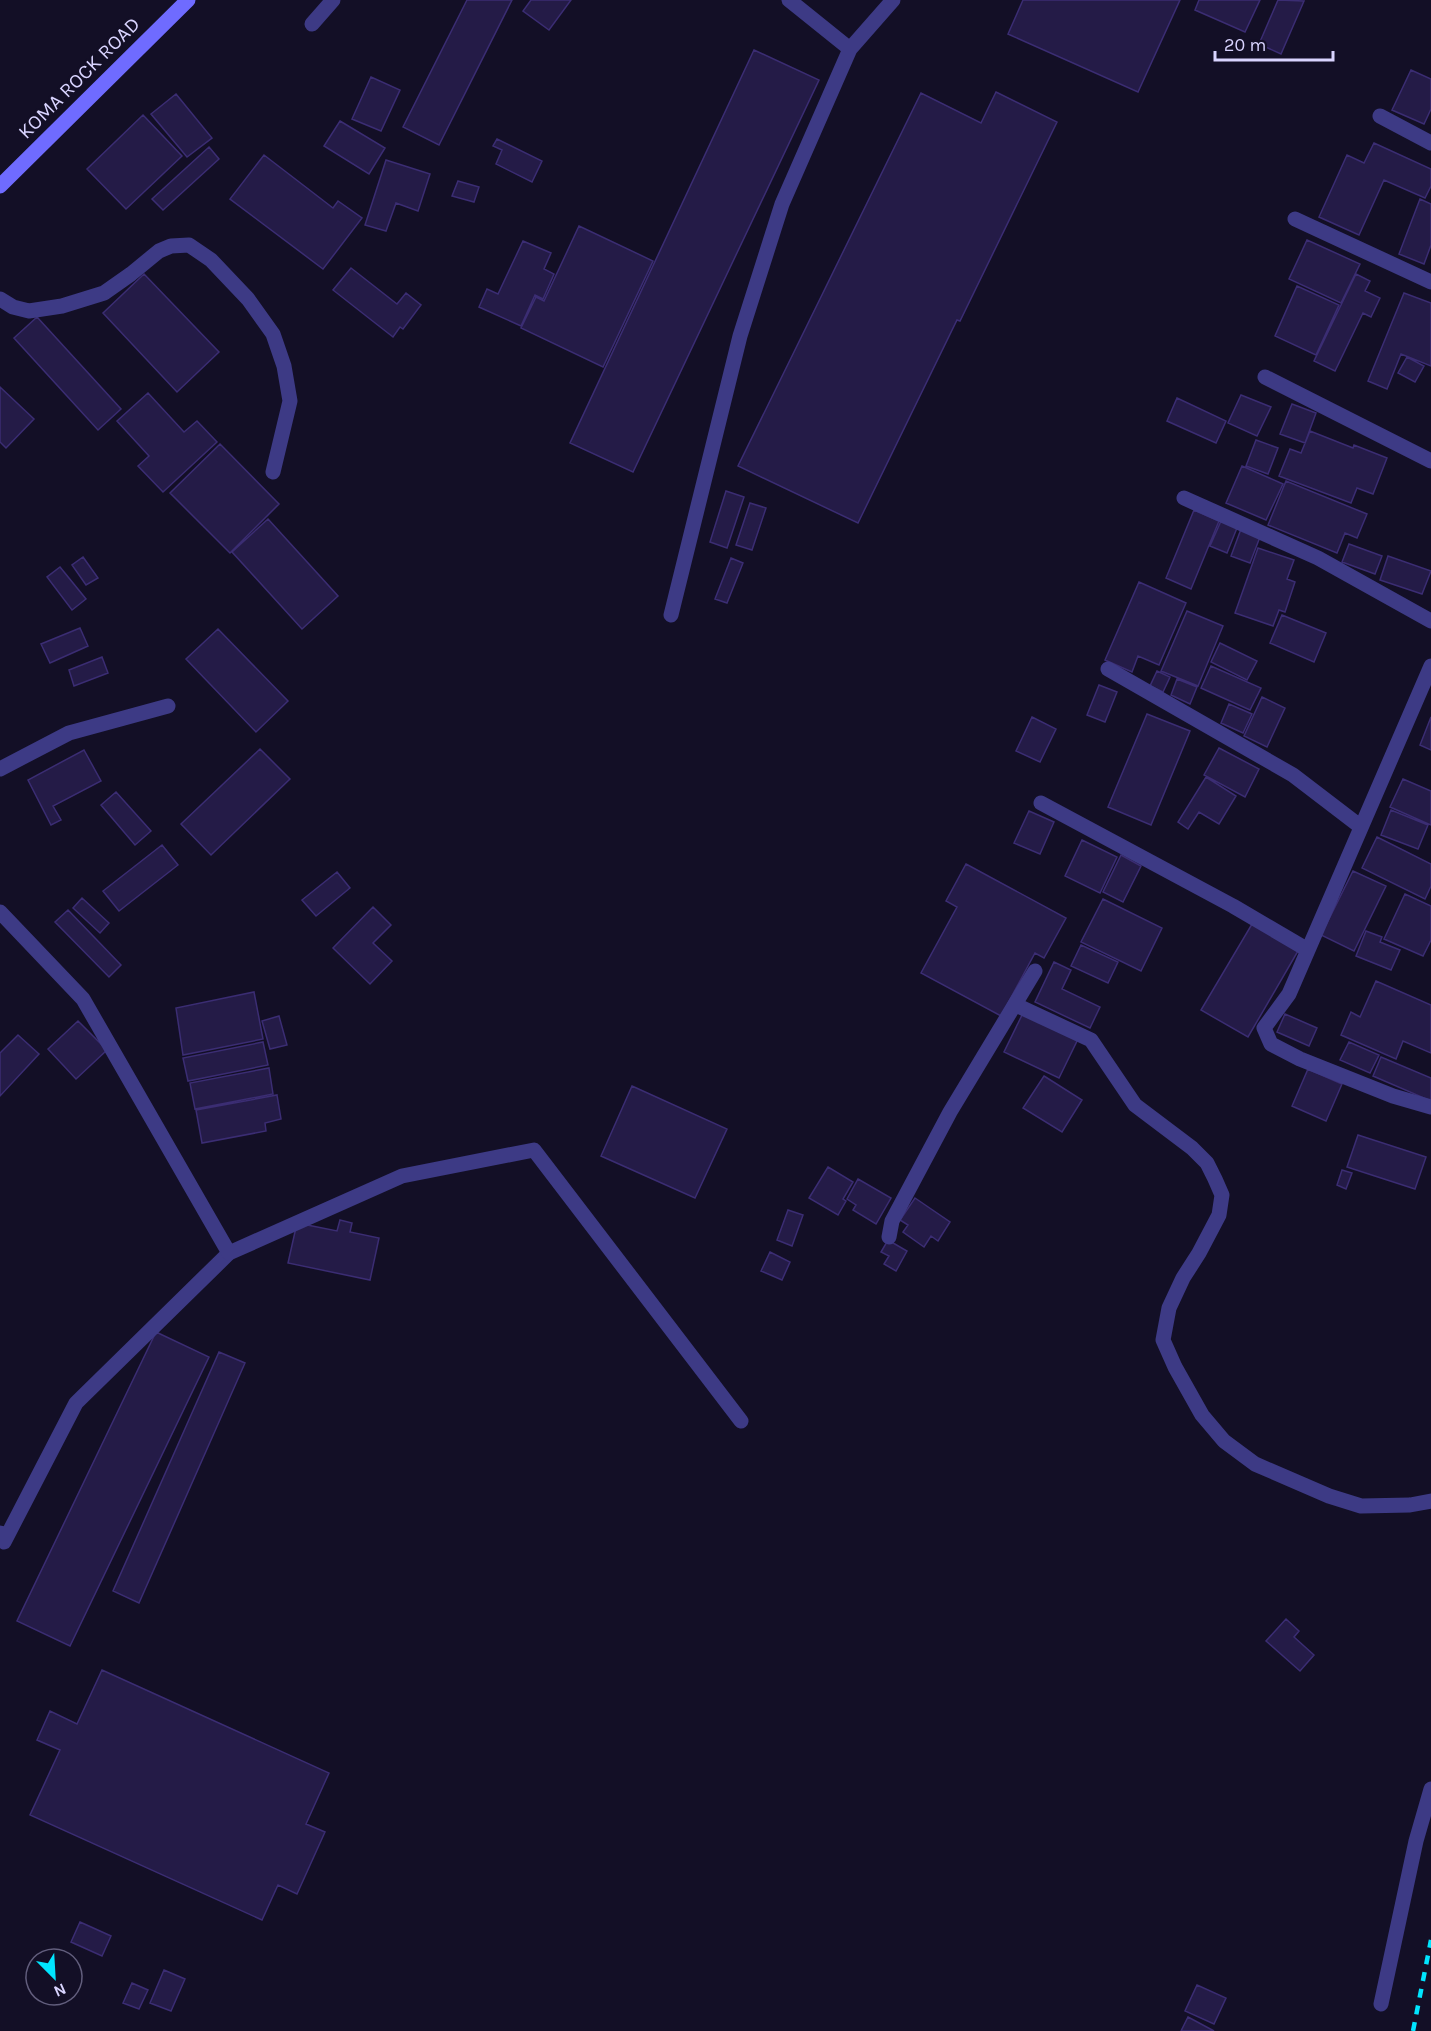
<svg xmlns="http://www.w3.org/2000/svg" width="1431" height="2031" font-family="Karla,sans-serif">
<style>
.building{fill:#241b47;stroke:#3b2d73;stroke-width:1.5}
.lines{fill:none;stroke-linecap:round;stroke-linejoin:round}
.service{stroke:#3d3a85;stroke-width:15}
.minor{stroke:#3d3a85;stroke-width:15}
.secondary{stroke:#6f6bff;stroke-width:15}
.rail{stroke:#00e5ff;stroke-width:4.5;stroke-dasharray:9 8;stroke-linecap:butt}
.labels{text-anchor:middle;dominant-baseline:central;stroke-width:4.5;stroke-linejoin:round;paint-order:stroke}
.street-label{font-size:20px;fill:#d9d4ff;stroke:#130f26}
</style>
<rect width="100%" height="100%" fill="#130f26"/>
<path class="building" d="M467 0H512L439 145 403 127Z
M531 0H571L549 30 523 11Z
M1023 0H1180L1138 92 1008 34Z
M1199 0H1260L1245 32 1195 10Z
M1278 0 1304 1 1281 54 1259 44Z
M754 50 819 80 633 472 570 443Z
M1411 70 1431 79V109L1424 124 1392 110Z
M371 77 400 90 381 131 352 119Z
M996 92 1057 122 960 321 957 320 858 523 738 466 921 93 981 123Z
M176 94 212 138 187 157 151 114Z
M143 115 182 156 126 209 87 169Z
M340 121 385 148 369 174 324 146Z
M497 139 542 161 532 182 496 164 502 150 493 146Z
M1374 143 1431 169V186L1425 198 1384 180 1359 235 1319 217 1347 155 1364 163Z
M209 147 219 159 163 210 152 199Z
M264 155 333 208 338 201 362 218 323 269 230 199Z
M386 160 430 174 418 211 396 203 386 231 365 225Z
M458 181 479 187 474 202 452 196Z
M1420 199 1431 204V245L1424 264 1399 254Z
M579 226 653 261 603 367 521 328 536 297 544 301Z
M1307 240 1360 264 1341 303 1289 279Z
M523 241 551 253 544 269 554 274 543 299 535 295 521 326 479 307 487 289 498 294Z
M351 268 397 304 406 293 421 305 403 329 400 327 393 337 333 290Z
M144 274 219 352 177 392 103 313Z
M1356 274 1370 281 1365 291 1380 298 1371 317 1363 313 1335 371 1314 361Z
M1297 286 1339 305 1316 355 1275 336Z
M1404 293 1431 303V366L1401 354 1387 389 1368 381Z
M37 317 121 409 98 430 14 338Z
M1407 357 1424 366 1415 382 1398 373Z
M0 387 34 419 6 448 0 442Z
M148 393 184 432 197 421 217 442 163 492 138 466 149 456 117 421Z
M1241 395 1271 407 1257 436 1228 423Z
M1177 398 1226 421 1216 443 1167 421Z
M1292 404 1316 413 1305 443 1280 434Z
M1310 431 1353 448 1354 445 1387 458 1373 494 1357 488 1351 503 1279 476 1290 449 1301 453Z
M1256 440 1278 448 1268 474 1246 466Z
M220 444 279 504 230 553 170 493Z
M1242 466 1283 484 1266 520 1226 503Z
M1286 481 1367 514 1357 538 1345 533 1337 553 1268 525Z
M726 491 744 497 727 548 710 542Z
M750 503 766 508 752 550 736 545Z
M1194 510 1219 521 1191 589 1166 578Z
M268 519 338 596 302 629 232 552Z
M1221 521 1237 528 1227 553 1210 546Z
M1241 529 1260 537 1250 563 1231 556Z
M1349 544 1382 556 1375 574 1342 562Z
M1258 548 1294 560 1287 579 1295 582 1285 612 1279 610 1273 626 1235 613Z
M1388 556 1431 571 1422 594 1380 580Z
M83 557 98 578 86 585 72 565Z
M731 558 743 563 727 603 715 599Z
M60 567 86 599 72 610 47 577Z
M1139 582 1186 603 1159 665 1138 656 1132 672 1105 660Z
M1187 611 1223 626 1198 686 1161 671Z
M1282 615 1326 633 1314 662 1270 643Z
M80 628 88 646 50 663 41 644Z
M218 629 288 701 256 732 186 659Z
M1220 643 1257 661 1247 680 1211 662Z
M102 657 108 673 74 686 69 670Z
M1211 666 1261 688 1250 710 1201 688Z
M1157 671 1170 677 1163 692 1150 686Z
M1177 679 1197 687 1190 704 1171 695Z
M1099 685 1117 692 1105 722 1087 715Z
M1262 697 1285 708 1267 747 1244 736Z
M1229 704 1252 714 1243 733 1221 723Z
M1147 714 1190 731 1151 825 1108 807Z
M1032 717 1056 729 1040 762 1016 751Z
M1431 717V750L1420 745Z
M1219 748 1259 769 1245 797 1204 775Z
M260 749 290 779 211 855 181 824Z
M84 750 101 781 53 806 61 820 51 825 28 780Z
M1206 777 1236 796 1219 824 1199 812 1188 829 1178 822Z
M1403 779 1431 791V825L1390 807Z
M116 792 151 831 135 845 101 805Z
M1391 810 1428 825 1418 849 1381 835Z
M1029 811 1054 822 1040 854 1014 843Z
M1377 837 1431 864V886L1425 899 1362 868Z
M1082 840 1117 857 1100 893 1065 876Z
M162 845 178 865 119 911 103 891Z
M1121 855 1141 866 1123 902 1103 892Z
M966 864 1066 918 1044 958 1035 953 1001 1016 921 973 957 907 946 901Z
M1353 871 1386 886 1354 951 1321 935Z
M337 872 350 888 316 916 302 900Z
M1405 894 1431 906V940L1423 956 1384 939Z
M82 898 109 923 100 933 73 908Z
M1103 899 1162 928 1141 971 1081 942Z
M373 907 391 925 373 943 392 961 370 984 333 948Z
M68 910 121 965 109 977 55 922Z
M1252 924 1298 951 1248 1037 1201 1010Z
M1366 931 1382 937 1380 942 1400 950 1391 970 1356 956Z
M1081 945 1118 962 1108 983 1071 966Z
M1054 962 1071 970 1062 989 1100 1007 1090 1028 1035 1002Z
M1376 981 1431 1005V1053L1403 1041 1396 1059 1341 1035 1351 1012 1360 1017Z
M254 992 263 1039 183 1055 176 1008Z
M1023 1013 1078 1039 1059 1078 1004 1052Z
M1285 1014 1317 1028 1309 1046 1277 1032Z
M279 1016 287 1045 270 1049 262 1021Z
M78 1021 107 1050 76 1079 48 1049Z
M18 1035 39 1054 0 1096V1053Z
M263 1042 268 1065 188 1081 183 1058Z
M1349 1042 1379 1055 1370 1073 1340 1060Z
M1381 1057 1431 1078V1101L1373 1076Z
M269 1068 273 1094 195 1109 190 1083Z
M1308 1069 1342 1084 1326 1121 1292 1106Z
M1044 1076 1082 1100 1062 1132 1023 1108Z
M632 1086 727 1129 695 1198 601 1156Z
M277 1095 281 1119 265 1123 266 1131 202 1143 196 1110Z
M1358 1135 1426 1157 1415 1189 1347 1167Z
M828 1167 853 1182 843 1199 846 1201 838 1215 809 1198Z
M1342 1170 1352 1173 1346 1189 1337 1185Z
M858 1179 891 1198 876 1224 853 1210 856 1205 847 1199Z
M915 1198 950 1222 938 1241 931 1236 924 1247 903 1232 908 1225 900 1220Z
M788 1210 803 1215 792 1246 777 1240Z
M340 1220 352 1223 350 1232 379 1238 370 1280 288 1263 297 1223 337 1231Z
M888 1240 907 1251 896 1271 884 1264 889 1256 881 1252Z
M770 1252 790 1262 782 1280 761 1271Z
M156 1332 209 1357 70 1646 17 1621Z
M219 1352 245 1363 139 1603 113 1591Z
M1286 1619 1299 1631 1294 1637 1314 1655 1300 1671 1266 1641Z
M102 1670 329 1773 306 1824 325 1832 297 1894 278 1885 262 1920 30 1815 60 1750 37 1740 50 1711 77 1724Z
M80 1922 111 1936 102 1956 71 1942Z
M164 1970 185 1979 171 2011 150 2003Z
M132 1983 148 1990 139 2009 123 2003Z
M1197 1985 1226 1998 1214 2024 1185 2011Z
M1188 2017 1214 2031H1181Z"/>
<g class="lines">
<path class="service" d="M789 0 850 49
M312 24 333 0
M0 299 13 307 29 311 62 306 104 293 131 274 159 251 171 246 189 245 211 260 248 299 273 334 284 366 290 401 273 472
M671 615 740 336 782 204 850 49 893 0
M0 1533 4 1542 76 1403 229 1253"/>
<path class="minor" d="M1380 116 1431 143
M1295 219 1431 282
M1265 377 1431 461
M1184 498 1318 558 1431 621
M1431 666 1289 994 1264 1028 1271 1044 1300 1059 1393 1096 1431 1107
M1108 669 1293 775 1361 827
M0 769 69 733 168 706
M1041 803 1233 906 1308 950
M0 912 83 999 229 1253 402 1176 534 1150 741 1421
M1016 1005 1091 1040 1135 1105 1192 1148 1207 1163 1215 1179 1222 1195 1219 1215 1199 1253 1183 1278 1169 1308 1163 1340 1175 1367 1202 1415 1224 1441 1255 1464 1329 1496 1361 1506 1410 1505 1431 1501
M889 1237 892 1221 950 1112 1035 971
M1381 2004 1416 1841 1431 1789"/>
<path class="secondary" d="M0 186 188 0"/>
<path class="rail" d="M1413 2031 1431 1940"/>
</g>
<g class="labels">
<g class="street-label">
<text transform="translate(79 78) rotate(-45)">KOMA ROCK ROAD</text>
</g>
</g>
<g transform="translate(54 1977) rotate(156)"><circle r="28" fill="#130f26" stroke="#625e7d" stroke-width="1.5"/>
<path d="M0-4.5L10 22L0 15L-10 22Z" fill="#00e5ff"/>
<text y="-9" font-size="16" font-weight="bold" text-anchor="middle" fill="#d9d4ff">N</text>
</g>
<path d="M1215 51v9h118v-9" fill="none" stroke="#d9d4ff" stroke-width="3"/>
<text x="1224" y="51" font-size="18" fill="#d9d4ff" stroke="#130f26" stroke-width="4.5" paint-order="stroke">20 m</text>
</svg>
